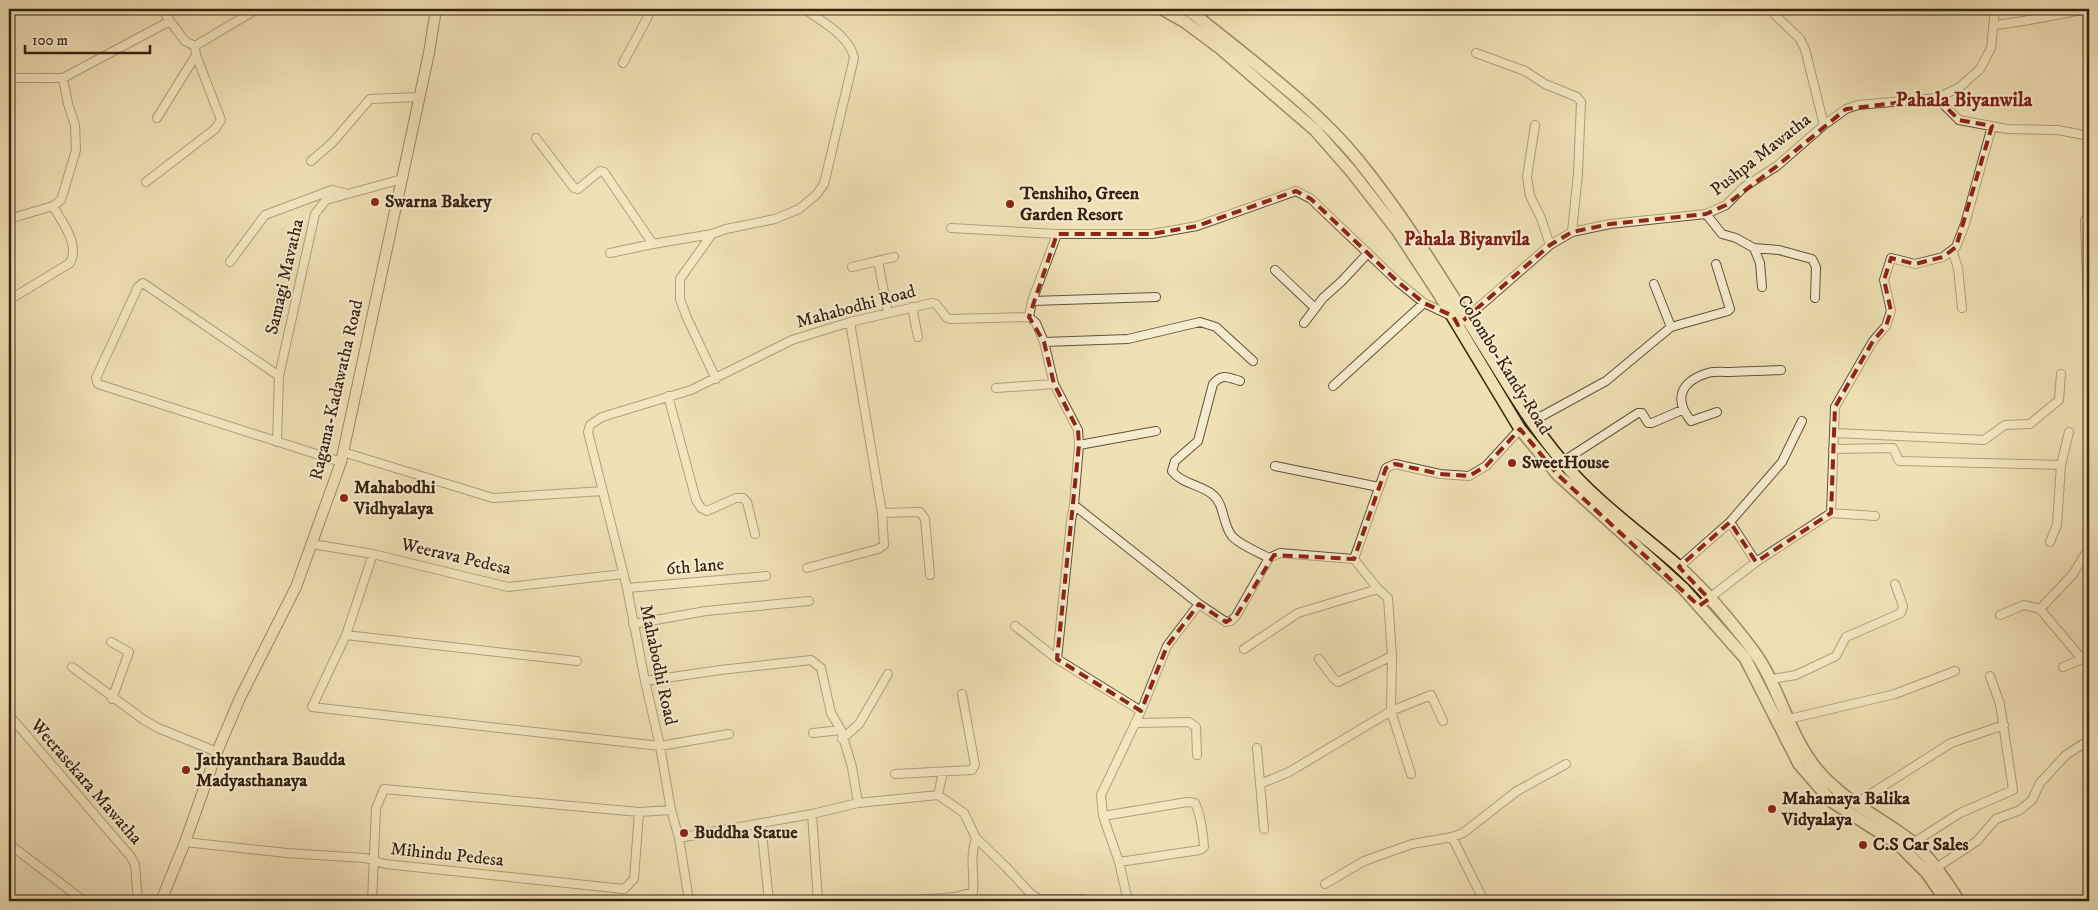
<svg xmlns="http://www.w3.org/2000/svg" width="2098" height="910" font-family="'IM FELL DW Pica',serif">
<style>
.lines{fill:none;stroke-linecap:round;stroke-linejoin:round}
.minor-casing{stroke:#645238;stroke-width:10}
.major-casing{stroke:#35220f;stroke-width:12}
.highway-casing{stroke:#35220f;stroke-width:14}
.minor{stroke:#f5ebcf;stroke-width:8}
.major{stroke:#efe0b5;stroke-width:10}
.highway{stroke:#efe0b5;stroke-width:11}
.marked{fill:none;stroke:#8f2418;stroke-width:4;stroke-dasharray:10 6;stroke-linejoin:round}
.poi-dot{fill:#8f2418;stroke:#f5ebcf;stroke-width:2}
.labels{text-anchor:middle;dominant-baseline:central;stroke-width:4;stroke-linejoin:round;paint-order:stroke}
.street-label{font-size:18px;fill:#35220f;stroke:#f5ebcf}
.poi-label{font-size:18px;font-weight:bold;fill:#35220f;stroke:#f5ebcf;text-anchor:start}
.neighbourhood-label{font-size:19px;font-weight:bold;fill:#7a1f14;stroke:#f5ebcf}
.quarter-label{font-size:20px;font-weight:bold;fill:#7a1f14;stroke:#f5ebcf}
</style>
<rect width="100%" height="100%" fill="#efe0b5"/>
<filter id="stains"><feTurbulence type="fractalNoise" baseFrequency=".004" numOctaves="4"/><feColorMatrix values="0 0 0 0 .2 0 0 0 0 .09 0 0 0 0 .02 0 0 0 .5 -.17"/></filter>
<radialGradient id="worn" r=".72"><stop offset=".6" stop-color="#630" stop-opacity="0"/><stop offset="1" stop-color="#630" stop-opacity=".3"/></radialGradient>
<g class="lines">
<g class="minor-casing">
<path id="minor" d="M162 9 170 21
M1772 9 1773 13 1800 39 1805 49 1824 125
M1994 25C2026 22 2057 14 2089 9
M1476 53 1525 71 1545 84 1577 97 1581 102 1578 173 1572 232
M623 63 652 9
M9 78H63
M1937 98 1959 120 2007 129 2058 130 2089 136
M157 118 196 55
M1535 125 1527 177 1530 196 1541 218 1550 245
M536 138 574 188 578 189 600 171 604 172 653 244 712 234
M311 161 332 143 370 99 420 97
M146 182 215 129 221 120 196 55 195 46
M1706 214 1722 234 1736 238 1754 248 1760 263 1762 287
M9 219 53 206 61 200 76 150 75 125 68 104 63 78 170 21 185 41 195 46 257 9
M951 228 1057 234
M1754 248 1779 250 1812 259 1816 267 1815 298
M1952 250 1958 268 1962 308
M610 253 653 244
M878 261 888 313
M230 262 265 215 332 190 344 193
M852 267 894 257
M1275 270 1315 308
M1654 284 1671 327
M9 300 70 263C80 244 63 224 53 206
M1032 301 1156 297
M912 307 918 337
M1029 317 1036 323 1044 342 1128 339 1200 322 1216 327 1253 361
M1464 320 1550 245 1572 232 1610 224 1706 214 1726 205 1744 187 1777 166 1824 125 1846 109 1858 105 1937 98 1960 87 1980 69 1991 48 1995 9
M850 322 882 513
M1304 323 1323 298 1342 281 1368 253
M2089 335 2085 220 2089 215
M1044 342 1054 384 1078 430 1079 445
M279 376 143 283 138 287 96 378 98 384 341 462
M716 379 687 318 680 299V279L712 234 726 229 775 219 799 209 816 195 824 184 854 58C850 36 822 22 805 9
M1240 381C1228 377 1222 373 1213 384L1198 441 1175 461 1172 471C1182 484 1199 484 1212 494 1225 504 1222 524 1232 536 1238 544 1260 553 1269 558
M1333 386 1424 303
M996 388 1054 384
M668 396 696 500 701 508 707 511 736 498H743L747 502 755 534
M1717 412 1691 421C1673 399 1681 381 1708 373 1715 371 1724 372 1731 372 1748 371 1765 371 1781 370
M1531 422 1606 381 1671 327 1728 311 1730 309 1716 264
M1835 433 1984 440 2005 425 2030 424 2059 400 2061 374
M277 442 279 376 315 214 326 200 402 179
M1833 449 1893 448 1899 461 2061 465
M343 452 493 498 603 491
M1562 462 1638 413H1642L1648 423H1652L1682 410
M1275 466 1379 487
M1074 505 1079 445 1156 431
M1831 513 1835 407 1873 341 1886 326 1891 311 1884 280 1891 258 1915 264 1943 257 1956 247 1965 224 1992 126
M2050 542 2057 525 2061 465 2069 432
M312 544 373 554 508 587 623 574
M373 554 346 635 312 707 660 746 729 734
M1756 562 1730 522 1782 462 1802 421
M1679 567 1730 522
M807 568 878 549 884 545 882 513 920 512 925 519 930 575
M627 588 766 576
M1699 606 1756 562 1831 513 1875 516
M2040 609 2073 574 2089 548
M2000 615 2024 605 2040 609 2082 659
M633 624 706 611 809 601
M1015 626 1057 659 1141 711
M346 635 577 661
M111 642 129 652 112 699
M1244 649 1298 613 1378 589
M1057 659 1071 521 1074 505 1199 604
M1319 659 1334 679 1338 682 1392 656
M72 667 144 720 158 728 217 752
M2063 667 2082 659H2089
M1772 679 1796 675 1836 656 1846 637 1901 613 1903 606 1895 584
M645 681 720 670 811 660 821 668 831 713 841 730 852 767 858 803
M9 715 131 857 135 865 138 901
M1789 719 1895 694 1955 671
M1135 723 1189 722 1196 727 1197 755
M813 733 841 730
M842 739 859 724 888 674
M1257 748 1264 829
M895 774 972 770 975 765 962 694
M1411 774 1391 711 1431 695 1443 721
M1260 784 1289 772 1391 711 1392 656 1388 598 1378 589 1354 559
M938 795 943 772
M1855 804 1951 743 2004 725
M671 810 660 746 645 681 627 588 588 432 590 425 602 417 691 390 792 340 850 322 932 303 936 304 947 318 952 319 1029 317 1032 301 1057 234H1152L1197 226 1296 191 1311 199 1398 282 1424 303 1451 316
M812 814 818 901
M1103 816 1187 802 1195 803C1201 816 1203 833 1204 847L1200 850 1119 862
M761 824 769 901
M1452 837 1484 901
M679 838 689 901
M185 842 287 853 365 858 385 864 624 889 634 879 639 812
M1913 843 1960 813 2013 790 2000 704 1990 676
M9 844 84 901
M1933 870 1977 841 1996 819 2020 810 2032 800 2040 783 2066 755 2089 740
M1325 884 1364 861 1412 844 1452 837 1463 833 1517 791 1566 764
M372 901 376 808 384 789 639 812 671 810 679 838 812 814 858 803 938 795 964 813 976 838 1006 867 1030 893 1039 899H1081L1092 901
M905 901 955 897 973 892C975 872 969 860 976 838
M1128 901 1119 862 1103 816 1101 795 1141 711 1167 646 1199 604 1226 622 1231 621 1236 616 1269 558 1280 553 1354 559 1386 468 1395 464 1440 474 1469 476 1486 466 1520 429"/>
</g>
<g class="major-casing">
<path id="major" d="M161 901 185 842 217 752 240 698 296 587 341 462 429 53 436 9"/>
</g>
<g class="highway-casing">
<path id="highway" d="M1162 9 1185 22 1220 48 1315 130 1351 171 1397 230 1437 291 1520 429 1558 475 1683 588 1745 658 1799 764 1831 801 1899 845 1927 873 1946 901
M1186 9 1194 14C1248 58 1315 107 1358 160 1406 219 1445 284 1485 348 1509 387 1532 426 1562 461 1595 501 1638 531 1677 565 1704 589 1730 620 1752 649 1781 687 1788 738 1821 774 1846 802 1881 818 1911 841 1931 858 1945 880 1959 901"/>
</g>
<use href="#minor" class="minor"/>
<use href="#major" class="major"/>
<use href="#highway" class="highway"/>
</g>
<path d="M0 0H2098V910H0ZM1937 98 1959 120 1992 126 1956 247 1943 257 1915 264 1891 258 1884 280 1891 311 1886 326 1873 341 1835 407 1831 513 1756 562 1730 522 1679 567 1709 599 1699 606 1558 475 1520 429 1486 466 1469 476 1440 474 1395 464 1386 468 1354 559 1274 555 1236 616 1226 622 1199 604 1167 646 1141 711 1057 659 1079 445 1078 430 1054 384 1044 342 1029 317 1057 234H1152L1197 226 1296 191 1311 199 1398 282 1424 303 1453 316 1458 325 1550 245 1572 232 1610 224 1706 214 1726 205 1777 166 1846 109Z" fill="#efe0b5" fill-opacity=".55" fill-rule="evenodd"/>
<path class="marked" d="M1937 98 1959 120 1992 126 1956 247 1943 257 1915 264 1891 258 1884 280 1891 311 1886 326 1873 341 1835 407 1831 513 1756 562 1730 522 1679 567 1709 599 1699 606 1558 475 1520 429 1486 466 1469 476 1440 474 1395 464 1386 468 1354 559 1274 555 1236 616 1226 622 1199 604 1167 646 1141 711 1057 659 1079 445 1078 430 1054 384 1044 342 1029 317 1057 234H1152L1197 226 1296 191 1311 199 1398 282 1424 303 1453 316 1458 325 1550 245 1572 232 1610 224 1706 214 1726 205 1777 166 1846 109Z"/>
<g class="poi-dot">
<circle cx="375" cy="202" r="5"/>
<circle cx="1010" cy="204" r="5"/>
<circle cx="1512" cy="463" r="5"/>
<circle cx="344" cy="498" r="5"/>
<circle cx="186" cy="770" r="5"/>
<circle cx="1772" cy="809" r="5"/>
<circle cx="684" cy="833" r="5"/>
<circle cx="1863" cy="845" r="5"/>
</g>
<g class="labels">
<g class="street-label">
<text transform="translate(1761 155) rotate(-38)">Pushpa Mawatha</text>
<text transform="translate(285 277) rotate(-77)">Samagi Mavatha</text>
<text transform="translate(856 307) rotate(-15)">Mahabodhi Road</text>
<text transform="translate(1504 365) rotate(58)">Colombo-Kandy Road</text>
<text transform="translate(337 390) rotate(-77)">Ragama-Kadawatha Road</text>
<text transform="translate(456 557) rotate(13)">Weerava Pedesa</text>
<text transform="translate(695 567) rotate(-5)">6th lane</text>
<text transform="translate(658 665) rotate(78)">Mahabodhi Road</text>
<text transform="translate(86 782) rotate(49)">Weerasekara Mawatha</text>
<text transform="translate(447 855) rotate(6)">Mihindu Pedesa</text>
</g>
<g class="poi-label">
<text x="1020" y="194">Tenshiho, Green<tspan x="1020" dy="21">Garden Resort</tspan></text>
<text x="385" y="202">Swarna Bakery</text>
<text x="1522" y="463">SweetHouse</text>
<text x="354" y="488">Mahabodhi<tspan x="354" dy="21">Vidhyalaya</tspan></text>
<text x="196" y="760">Jathyanthara Baudda<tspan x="196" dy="21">Madyasthanaya</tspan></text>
<text x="1782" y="799">Mahamaya Balika<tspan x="1782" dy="21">Vidyalaya</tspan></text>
<text x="694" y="833">Buddha Statue</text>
<text x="1873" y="845">C.S Car Sales</text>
</g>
<g class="neighbourhood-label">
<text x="1467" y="239">Pahala Biyanvila</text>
</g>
<g class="quarter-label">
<text x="1964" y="100">Pahala Biyanwila</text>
</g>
</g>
<rect width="2098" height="910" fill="none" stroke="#efe0b5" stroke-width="30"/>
<rect x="10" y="10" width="2078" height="890" fill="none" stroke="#35220f" stroke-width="2.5"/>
<rect x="15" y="15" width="2068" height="880" fill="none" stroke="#35220f"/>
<path d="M25 45v8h125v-8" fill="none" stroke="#35220f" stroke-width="2.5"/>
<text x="32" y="45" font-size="15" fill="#35220f" stroke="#f5ebcf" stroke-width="4" paint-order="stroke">100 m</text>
<rect width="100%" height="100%" filter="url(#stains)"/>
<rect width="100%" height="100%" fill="url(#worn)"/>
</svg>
